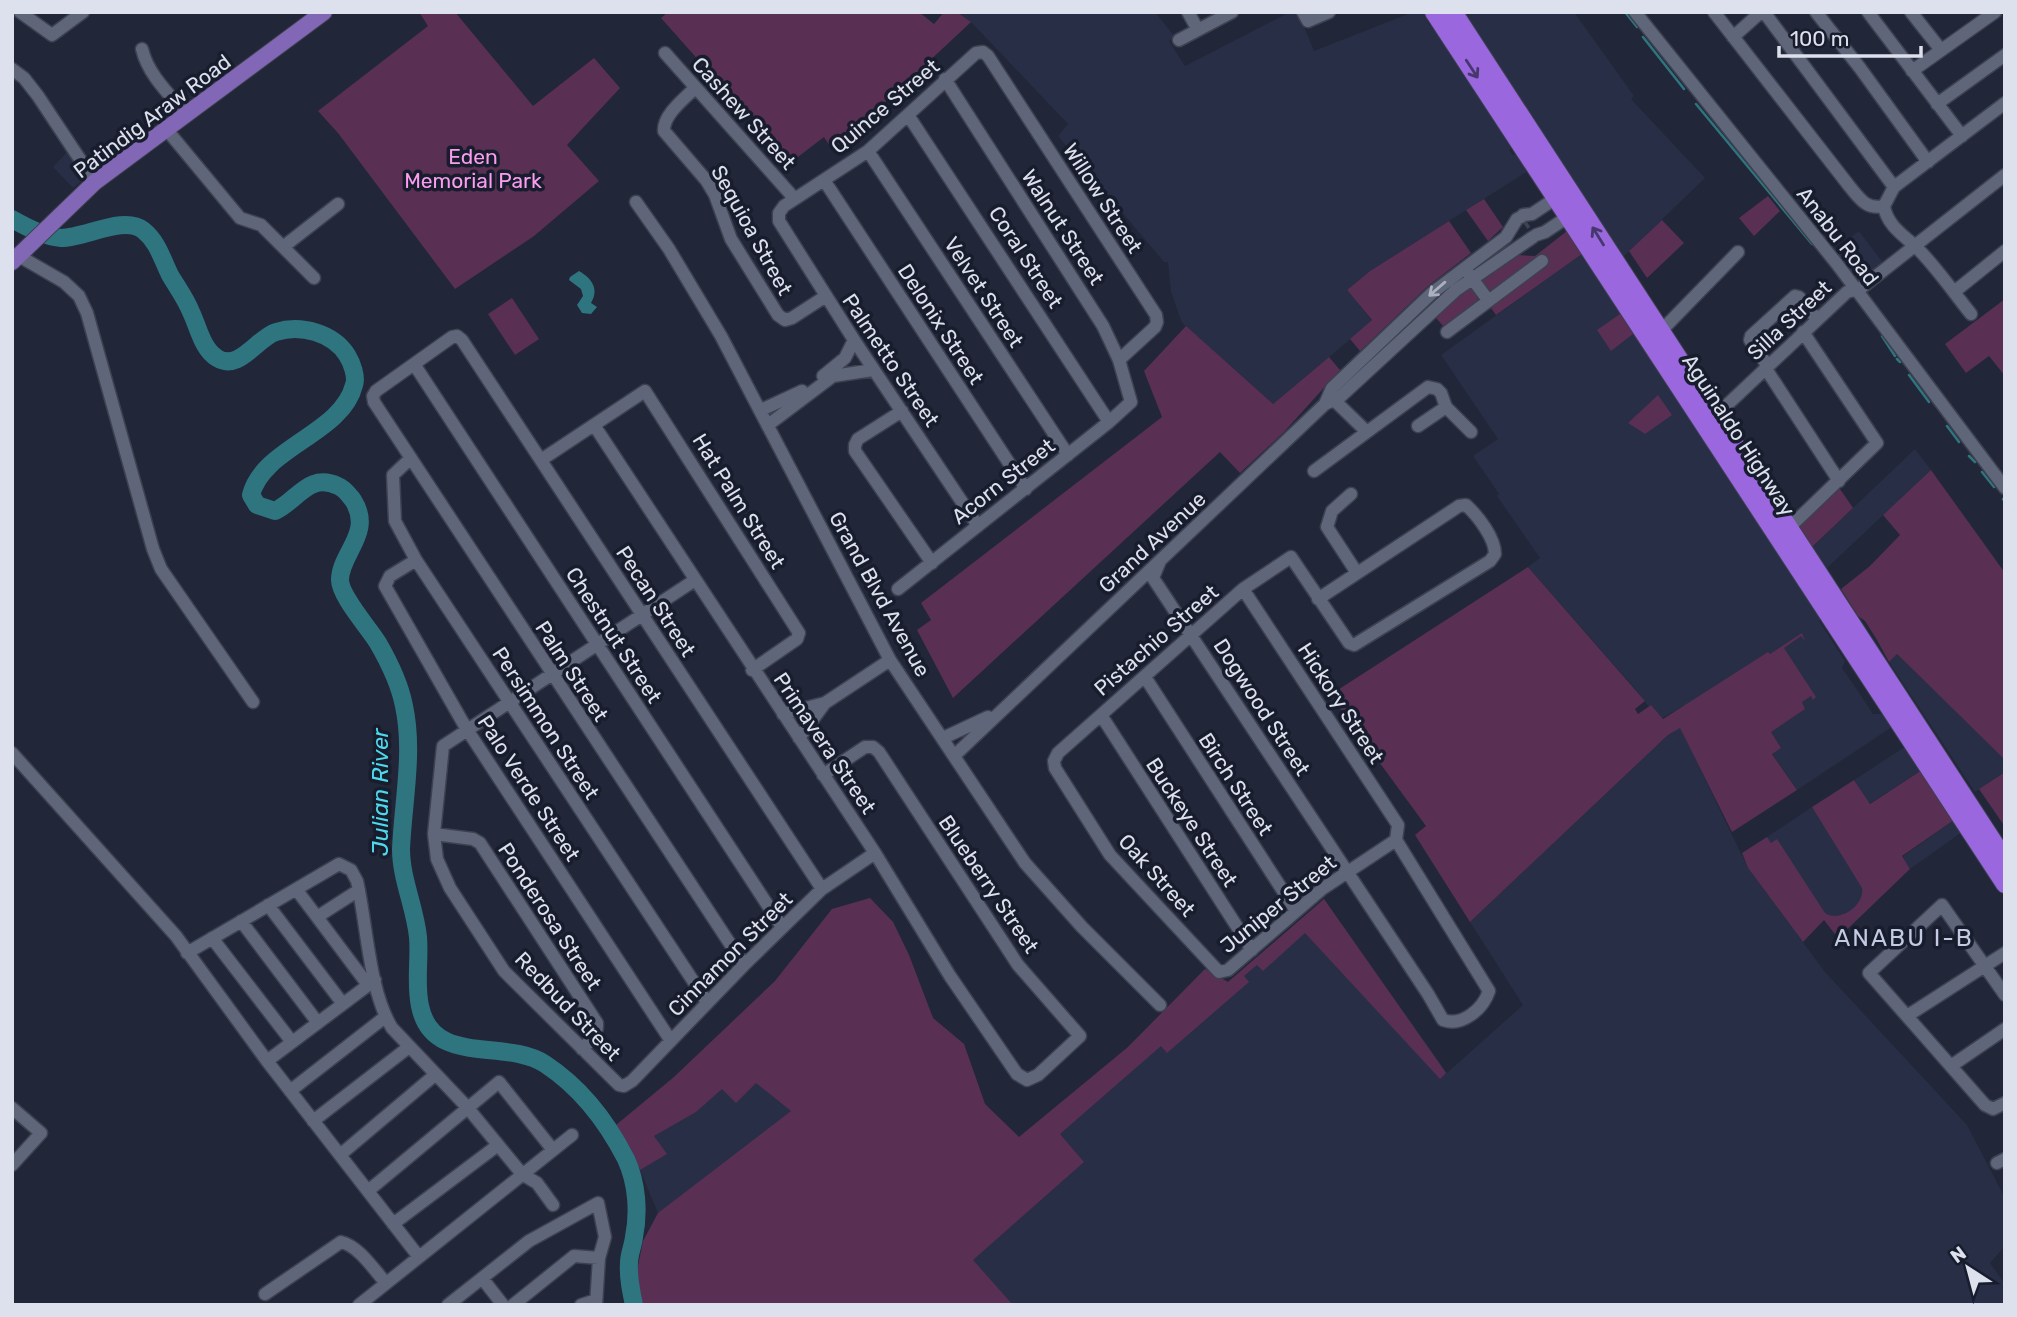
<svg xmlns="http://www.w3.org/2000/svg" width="2017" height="1317" font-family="Rubik,sans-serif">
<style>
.built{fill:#272e46}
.green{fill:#592f54}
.water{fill:#2e7580}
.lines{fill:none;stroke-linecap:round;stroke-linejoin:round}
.stream{stroke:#2e7580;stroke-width:2.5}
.river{stroke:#2e7580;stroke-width:18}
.minor-tunnel{stroke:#3d4353;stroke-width:12;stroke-dasharray:12 6;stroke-linecap:butt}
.minor-casing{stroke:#3d4150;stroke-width:15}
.major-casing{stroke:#3d4150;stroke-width:18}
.highway-casing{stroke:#3d4150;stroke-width:20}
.minor{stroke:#5f667a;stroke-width:12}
.major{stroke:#8267b7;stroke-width:16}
.highway{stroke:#9a67df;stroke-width:18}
.oneway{stroke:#46376c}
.oneway2{stroke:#abb0bf}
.labels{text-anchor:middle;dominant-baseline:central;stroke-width:7;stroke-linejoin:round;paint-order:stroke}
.street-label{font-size:21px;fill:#dde1ed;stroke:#181d2e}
.park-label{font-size:21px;fill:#fa9dee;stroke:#181d2e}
.water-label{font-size:23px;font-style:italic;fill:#4ed8ec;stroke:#181d2e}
.quarter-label{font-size:24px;letter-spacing:2px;fill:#c3cbe2;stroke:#181d2e}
</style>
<rect width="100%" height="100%" fill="#212738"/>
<path class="built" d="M957 12H1155L1175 37 1169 41 1185 66 1290 12H1298L1314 51 1413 12H1425L1429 18 1427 21 1430 26 1433 24 1512 147 1509 150 1513 155 1517 153 1528 171 1370 271 1347 290 1372 321 1273 404 1182 323 1171 292 1168 262H1164L1058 136 1068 124 971 22Z
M1464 12H1574L1634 96 1631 99 1705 178 1623 257Z
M68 151 85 178 73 188 53 167Z
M1859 231 1884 264 1858 283 1832 251Z
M1582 254 1821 619 1819 621 1845 661 1842 668 1856 688 1873 714H1885L1892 727 1797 790 1772 753 1683 706 1659 720 1636 690 1528 567 1540 558 1497 496 1499 494 1473 456 1498 439 1441 355Z
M1915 449 1931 470 1827 568 1812 547Z
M1897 654 2005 760V772L1975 792 1889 662Z
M1680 727 1748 868 1825 972 1967 1125 2005 1198V1246L1990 1263 2005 1284V1305H643L636 1276 643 1241 658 1213 632 1151 616 1125 674 1077 775 981 832 909 870 898 893 922 909 955 933 1018 964 1044 985 1104 1019 1137 1128 1047 1205 969 1228 982 1324 899 1447 1073 1523 1005 1470 922 1668 735Z
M1903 748 1908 750 1922 770 1869 804 1854 780Z
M1815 805 1876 902 1838 938 1824 920 1819 925 1764 839Z
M1954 820 1962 832 1910 869 1902 857Z"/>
<path class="green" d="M419 12H455L533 106 594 58 620 88 567 145 599 181 534 236 455 289 338 133 318 111 428 26Z
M668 12H919L934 24 944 12H957L971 22 833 151 824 137 790 163 661 18Z
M1768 196 1780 211 1754 236 1739 218Z
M1484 199 1503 227 1488 241 1466 210Z
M1662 220 1684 243 1647 278 1629 251Z
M1449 221 1471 253 1427 287 1360 351 1350 339 1372 320 1347 290 1370 271Z
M1567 231 1582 254 1496 315 1489 305 1549 263 1543 255 1491 291 1481 281 1482 278 1517 255 1535 256Z
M1599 280 1653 362 1652 363 1633 334 1611 351 1597 330 1620 314Z
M1471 287 1479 301 1448 325 1444 327 1436 318 1420 330 1459 294Z
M512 298 539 339 515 355 488 314Z
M2005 299V376L1989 356 1966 373 1945 344Z
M1186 326 1273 404 1329 357 1340 370 1284 432 1240 473 1220 452 953 698 917 630 931 620 921 603 1162 417 1144 371Z
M1658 395 1672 415 1645 434 1628 423Z
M1931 470 2005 573V760L1897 654 1889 662 1877 640 1865 621 1858 616 1841 589 1870 566 1900 535 1883 515Z
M1838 486 1853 508 1812 547 1798 525Z
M1528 567 1645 701 1635 709 1638 714 1651 705 1663 719 1768 652 1770 654 1802 633 1805 641 1801 636 1784 648 1816 697 1813 700 1811 696 1802 702 1805 709 1771 732 1781 748 1772 754 1797 790 1732 832 1680 728 1668 735 1470 922 1415 835 1426 826 1330 695Z
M1922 770 1954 820 1902 856 1910 869 1838 938 1824 920 1803 942 1748 868 1742 853 1767 837 1771 843 1777 839 1825 913C1840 923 1865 905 1862 888L1812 807 1854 780 1870 804Z
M2005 772V823L2003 824 1979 789Z
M870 898 893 922 909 955 933 1018 964 1044 985 1104 1019 1137 1128 1047 1205 969 1228 982 1324 899 1446 1073 1440 1079 1305 933 1263 971 1257 965 1244 976 1249 982 1167 1053 1161 1046 1060 1134 1084 1162 973 1260 1013 1305H643L636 1276 643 1241 658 1213 791 1111 756 1083 736 1103 722 1089 696 1112 654 1136 667 1154 640 1170 632 1151 616 1125 674 1077 775 981 832 909Z"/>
<path class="water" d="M579 271C593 279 599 290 591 303L597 307 591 314 582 313 577 305 583 296 581 289 569 280 570 277Z"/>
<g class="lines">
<path class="stream" d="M1625 12 1637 27
M1643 37 1684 89
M1696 104 1812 244
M1882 336 1895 356
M1897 359 1900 362
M1909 375 1929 402
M1947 426 1959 442
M1969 456 1975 462
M1982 472 1994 487
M2003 499 2005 502"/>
<path class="river" d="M12 219C26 227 45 237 61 238 85 238 124 215 143 230 158 242 162 259 170 275 177 287 186 299 191 312 198 326 202 349 217 358 239 372 257 338 276 332 301 324 333 333 347 355 352 363 357 377 354 385 342 434 263 447 251 495L257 505 275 511C297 501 309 472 338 486 344 488 349 495 353 500 374 533 340 553 340 580 340 596 369 628 378 643 389 662 400 685 404 706 414 752 403 802 401 849 401 879 415 907 418 937 420 959 415 983 420 1006 432 1067 505 1038 545 1064 580 1087 607 1122 626 1159 637 1183 639 1212 634 1237 633 1246 629 1254 629 1263 628 1277 631 1291 634 1305"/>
<path class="minor-tunnel" d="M1524 224 1527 222"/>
<g class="minor-casing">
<path id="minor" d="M20 12 52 35 83 12
M1188 12 1198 30
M1303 12 1308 21 1329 12
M1635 12 1837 264 2005 488
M1714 12 1850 187C1860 199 1867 210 1884 206
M1764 12 1894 187
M1816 12 1860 68 1928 162
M1868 12 1962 136
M1911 12 1941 50
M1733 37 1761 12
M1179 40 1232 12
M142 49C148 75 170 95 187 115
M665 53 794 198
M12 69 24 78 38 96 95 182
M1912 71 1995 12
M695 88C684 99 663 115 664 131L706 180 715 195 731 239 778 315 785 320 792 318 826 296
M1937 104 2005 55
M908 115 1109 422
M167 130 240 218 261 225 314 278
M868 151 1068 455
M824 180 1026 489
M636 202 669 249 721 336 890 660 1025 863 1082 927 1160 1005
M1884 206 1894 187 2005 103
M1884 206C1887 226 1905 236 1918 249 1937 268 1954 293 1971 314
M1523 215 1532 214 1556 198
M1536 235 1545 232 1575 212
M283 247 338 204
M19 256 64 282 79 296 87 313 153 549 161 569 253 702
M1468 273 1488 300
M1954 292 2005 251
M1817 319 1799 297 1795 296 1751 336 1750 340 1765 362 1768 372 1839 481
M1447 332 1542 261
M1660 332 1738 252
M414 364 782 927
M823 376 845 358 854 340
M1334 400 1367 432
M1325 404 1332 388 1432 293 1506 237 1517 219 1523 216
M761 410 802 391
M902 411 858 439 855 445V451L932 563
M1711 420 1847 292 1861 288 2005 175
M594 425 875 853 950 976 1017 1074 1027 1080 1038 1075 1080 1036 1018 965 879 752 873 747H865L823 775
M768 425 833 376 873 370
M1418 426 1446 407
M411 458 393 475 395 521 416 560 707 1002
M541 460 645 391 799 633 797 639 752 670
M1314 471 1428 387 1437 389 1441 393 1446 407 1471 432
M1351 494 1332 511 1327 527 1357 573
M978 526 854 340 779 221V213L784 206 868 151 976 53 983 52 988 56 1156 315 1157 322 1155 327 1119 360
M1789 530 1794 523 1877 443 1803 332
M416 560 390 576 385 586 466 728 671 1041
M1160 561 1153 578 1428 994 1443 1020C1462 1027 1483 1009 1489 991L1396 840
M695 580 443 746 434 834 437 859 450 888 504 971 619 1085 624 1086 632 1081 744 965 822 889 875 853
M898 589 1109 422 1131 402 1119 360 1103 326 945 79
M1243 589 1398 825 1396 840
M1318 599 1459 506 1466 505C1478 516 1495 538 1495 554L1490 561 1354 645 1349 643 1291 557 1243 589 1058 753 1054 761 1055 768 1110 855 1219 972 1228 970 1322 889 1396 840
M1145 677 1296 911
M783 714 825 703 890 660
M1101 715 1252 950
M799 738 825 703
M943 738 988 717
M12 753 176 936 267 1061 419 1257
M954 756 1325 404 1340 397 1456 290 1533 237
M434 834 473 839 480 843 597 1023C598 1035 590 1041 582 1049
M296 889 368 985
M268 905 343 1004
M317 917 359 890
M241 921 318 1023
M212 938 292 1042
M187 953 339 864 351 870 357 881C367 925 369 991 392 1028L467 1107 522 1174 537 1183 553 1205
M744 965 374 402 373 396 376 391 452 337 457 336 462 340 822 889
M2005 995 1942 905 1869 973 1985 1105 1993 1109 2005 1103
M1907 1016 2005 953
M267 1061 375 980
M1951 1066 2005 1029
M290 1091 385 1017
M12 1108 41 1133 12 1165
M313 1121 409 1047
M340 1155 436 1074
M1997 1163 2005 1159
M368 1191 499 1082 553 1150
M393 1224 498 1145
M482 1278 503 1305
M265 1294 341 1242C359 1246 374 1270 386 1283
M359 1305 572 1135
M448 1305 529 1241 598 1203 605 1237 599 1258 596 1305
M513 1305 574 1256 599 1258
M581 1305 596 1300"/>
</g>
<g class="major-casing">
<path id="major" d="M12 262 95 182 324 12"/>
</g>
<g class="highway-casing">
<path id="highway" d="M1434 12 2005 884
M1453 12 2005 860"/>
</g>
<use href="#minor" class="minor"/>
<use href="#major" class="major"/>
<use href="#highway" class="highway"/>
</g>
<defs><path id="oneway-shaft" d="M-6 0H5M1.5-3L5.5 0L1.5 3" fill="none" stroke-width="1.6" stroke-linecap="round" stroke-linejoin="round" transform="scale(1.75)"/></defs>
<g class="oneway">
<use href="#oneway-shaft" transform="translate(1472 69) rotate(57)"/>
<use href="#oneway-shaft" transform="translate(1598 236) rotate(-122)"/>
</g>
<use class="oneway2" href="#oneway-shaft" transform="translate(1437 289) rotate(139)"/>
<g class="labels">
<g class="street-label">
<text transform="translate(885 106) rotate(-40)">Quince Street</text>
<text transform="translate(744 113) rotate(48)">Cashew Street</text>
<text transform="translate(152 116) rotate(-37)">Patindig Araw Road</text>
<text transform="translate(1103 198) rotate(57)">Willow Street</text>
<text transform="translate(1063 227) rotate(57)">Walnut Street</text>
<text transform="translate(752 230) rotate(61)">Sequioa Street</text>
<text transform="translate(1838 236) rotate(52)">Anabu Road</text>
<text transform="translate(1026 257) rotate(57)">Coral Street</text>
<text transform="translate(984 292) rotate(57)">Velvet Street</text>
<text transform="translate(1789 320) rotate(-43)">Silla Street</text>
<text transform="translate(941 324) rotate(57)">Delonix Street</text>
<text transform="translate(891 360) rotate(56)">Palmetto Street</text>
<text transform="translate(1739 435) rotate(57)">Aguinaldo Highway</text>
<text transform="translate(1003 481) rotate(-38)">Acorn Street</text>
<text transform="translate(739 501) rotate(58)">Hat Palm Street</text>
<text transform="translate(1152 542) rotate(-43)">Grand Avenue</text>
<text transform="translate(880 594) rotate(61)">Grand Blvd Avenue</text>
<text transform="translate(656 601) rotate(57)">Pecan Street</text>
<text transform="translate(614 635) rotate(57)">Chestnut Street</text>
<text transform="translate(1156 640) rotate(-41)">Pistachio Street</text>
<text transform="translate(572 671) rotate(57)">Palm Street</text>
<text transform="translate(1341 703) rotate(57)">Hickory Street</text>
<text transform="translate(1262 707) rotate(57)">Dogwood Street</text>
<text transform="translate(546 723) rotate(57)">Persimmon Street</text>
<text transform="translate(825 743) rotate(56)">Primavera Street</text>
<text transform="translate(1236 784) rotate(57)">Birch Street</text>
<text transform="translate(529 788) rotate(57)">Palo Verde Street</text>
<text transform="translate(1192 822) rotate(57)">Buckeye Street</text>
<text transform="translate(1157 875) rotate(48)">Oak Street</text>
<text transform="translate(989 884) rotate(56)">Blueberry Street</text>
<text transform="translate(1278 904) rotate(-39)">Juniper Street</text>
<text transform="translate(550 916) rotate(57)">Ponderosa Street</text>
<text transform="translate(730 954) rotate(-45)">Cinnamon Street</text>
<text transform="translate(568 1006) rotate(46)">Redbud Street</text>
</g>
<g class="park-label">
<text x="473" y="156">Eden<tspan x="473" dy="24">Memorial Park</tspan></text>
</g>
<g class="water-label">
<text transform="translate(380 792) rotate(-90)">Julian River</text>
</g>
<g class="quarter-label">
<text x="1904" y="938">ANABU I-B</text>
</g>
</g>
<rect width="2017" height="1317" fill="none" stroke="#dde1ed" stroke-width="28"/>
<g transform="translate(1968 1268) rotate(324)" stroke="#181d2e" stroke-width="5" paint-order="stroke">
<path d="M0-5L12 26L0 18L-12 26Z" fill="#dde1ed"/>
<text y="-10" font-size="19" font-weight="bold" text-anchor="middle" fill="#dde1ed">N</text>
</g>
<path d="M1779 46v10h142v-10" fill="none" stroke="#dde1ed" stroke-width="3.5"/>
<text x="1790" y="46" font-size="21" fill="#dde1ed" stroke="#181d2e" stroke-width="5" paint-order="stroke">100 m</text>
</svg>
